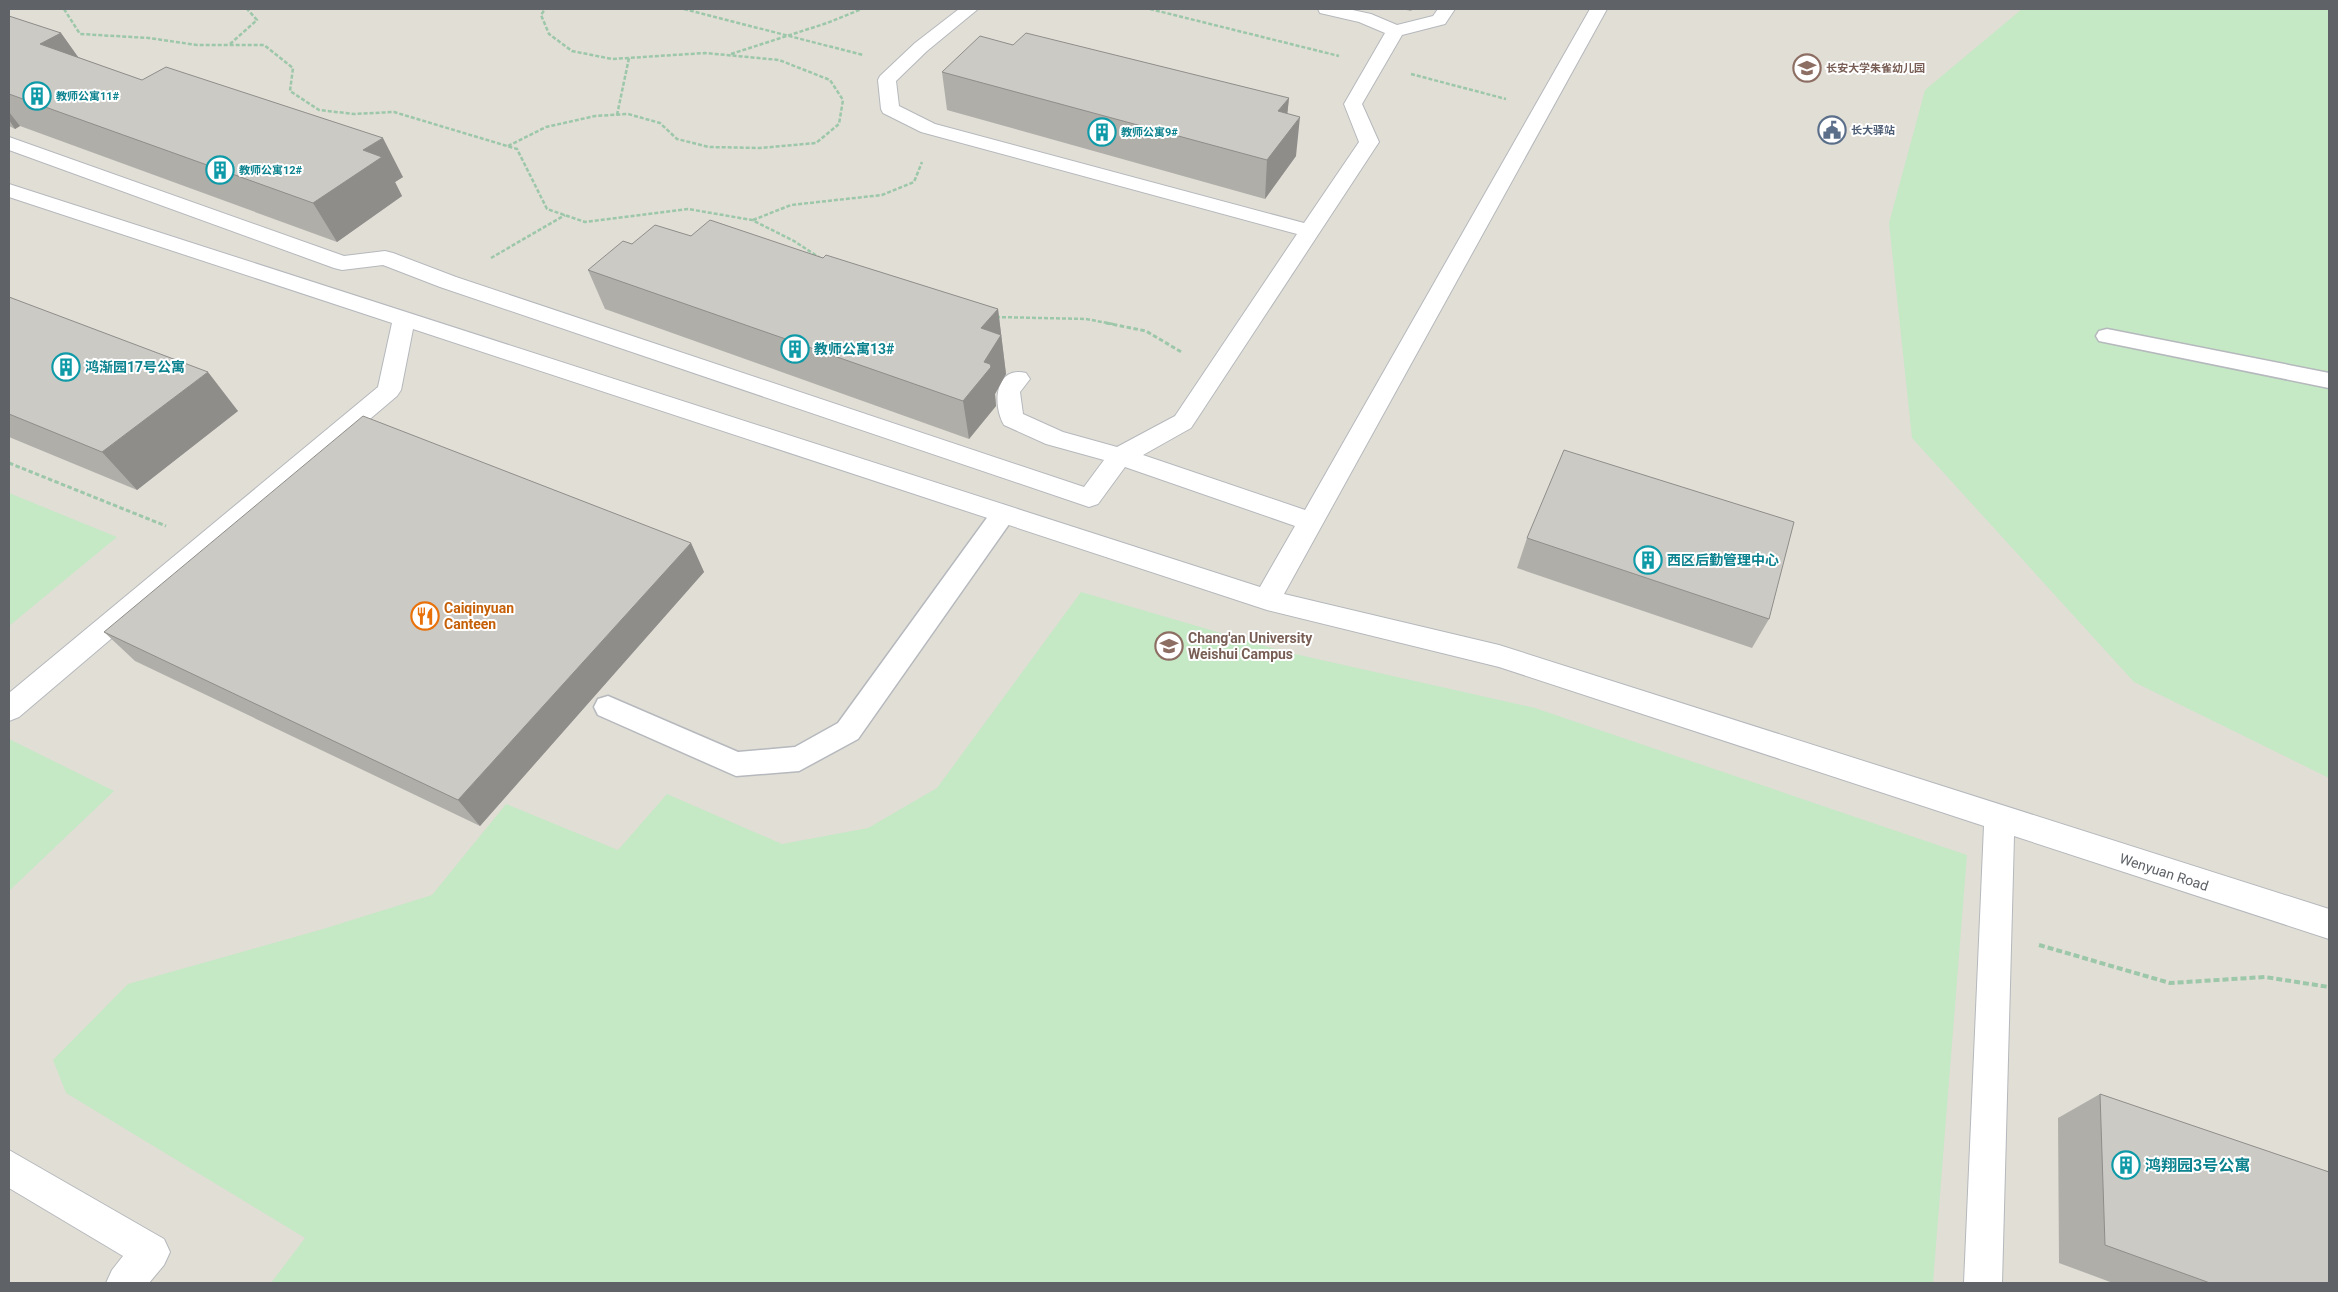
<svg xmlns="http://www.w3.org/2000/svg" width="2338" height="1292" font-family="Roboto,'Noto Sans SC',sans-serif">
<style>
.education{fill:#e1ded6}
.green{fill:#c5e8c5}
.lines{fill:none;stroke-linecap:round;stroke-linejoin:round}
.lane-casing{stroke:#b5b8bc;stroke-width:3}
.street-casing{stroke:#b5b8bc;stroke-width:2}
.path-far2{stroke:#9cc7a9;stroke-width:2.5;stroke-dasharray:4 2;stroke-linecap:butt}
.path-far1{stroke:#9cc7a9;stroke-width:3;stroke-dasharray:4.5 2.5;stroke-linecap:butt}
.path{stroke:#9cc7a9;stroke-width:4;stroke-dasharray:6 3;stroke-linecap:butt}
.lane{fill:#fff;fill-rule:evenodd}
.street{fill:#fff;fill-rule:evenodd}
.wall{fill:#afaea9}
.shaded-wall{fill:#8f8d8a}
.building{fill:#cccac5;stroke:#8f8d8a}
.labels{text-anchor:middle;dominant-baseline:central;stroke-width:4;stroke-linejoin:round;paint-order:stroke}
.far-education-label{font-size:11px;font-weight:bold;fill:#785e54;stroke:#fff;text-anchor:start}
.far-culture-label{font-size:11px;font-weight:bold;fill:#0d838f;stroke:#fff;text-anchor:start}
.far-service-label{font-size:11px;font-weight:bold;fill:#4e5e75;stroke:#fff;text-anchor:start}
.culture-label{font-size:14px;font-weight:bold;fill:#0d838f;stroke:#fff;text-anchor:start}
.food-label{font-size:14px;font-weight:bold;fill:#c56008;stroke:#fff;text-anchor:start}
.education-label{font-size:14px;font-weight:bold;fill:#785e54;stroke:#fff;text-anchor:start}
.street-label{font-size:14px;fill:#5f6368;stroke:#fff}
.near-culture-label{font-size:16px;font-weight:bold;fill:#0d838f;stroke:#fff;text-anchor:start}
</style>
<rect width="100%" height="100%" fill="#f1efe8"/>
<path class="education" d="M9 9H2329V1283H9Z"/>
<path class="green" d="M2022 9H2329V778L2134 682 1912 438 1889 223 1925 90Z
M9 493 117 537 9 626Z
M1081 592 1286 652 1535 708 1967 855 1933 1283H271L305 1238 66 1093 53 1060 128 984 323 929 432 895 506 804 618 850 667 794 782 844 868 828 937 788Z
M9 739 114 791 9 891Z"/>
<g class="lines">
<g class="lane-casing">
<path id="lane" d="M2107 329 2329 373V388L2099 341 2096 336 2099 331Z
M1003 505 1012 508 1015 514 1012 520 858 739 799 771 736 776 598 715 594 707 598 699 608 696 738 752 795 747 838 723 994 508Z"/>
</g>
<g class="street-casing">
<path id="street" d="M959 9H978L927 51 896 81 899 106 935 124 1304 223 1359 142 1344 104 1385 33 1359 22 1320 13 1318 9H1348L1371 14 1397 25 1433 16 1438 9H1455L1445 24 1402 35 1362 104 1379 142 1191 428 1143 455 1305 510 1590 9H1607L1284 594 1499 645 2329 909V939L2014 836 2002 1283H1964L1984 826 1499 667 1267 610 413 329 401 390 397 396 19 717 9 721V693L378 387 392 323 9 197V184L1260 587 1295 526 1125 467 1098 504 1089 507 440 287 383 265 342 270 334 268 9 150V137L344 256 385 251 393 253 456 277 1084 487 1104 460 1046 444 1004 425C992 405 995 365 1026 373L1030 379 1020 392 1023 414 1063 432 1117 447 1175 416 1297 234 921 132 883 113 881 109 878 80 880 76 915 43Z
M9 1150 164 1239 170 1252 164 1265 149 1283H106L112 1270 123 1256 9 1188Z"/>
</g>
<path class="path-far2" d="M64 9 80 34 149 38 197 45H264L293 68 290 91 319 110 354 114 394 112 517 149 547 209 585 222 688 209 752 220 794 241 820 258
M684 9 863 55
M1150 9 1339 56
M230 44 257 20 247 9
M731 54 827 23 862 9
M1411 74 1506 99
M617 115 629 58
M508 146 546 127 595 116 628 114 660 123 677 139 709 147 760 148 816 143 839 124 843 100 830 80 779 60 705 53 612 59 572 51 549 34 541 15 545 9
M753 220 791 205 882 195 914 182 922 162
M491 258 565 215
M996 317 1086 319 1113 324"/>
<path class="path-far1" d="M1106 323 1146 331 1183 353
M9 463 166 526"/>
<path class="path" d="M2039 945 2170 983 2265 977 2329 987"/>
<use href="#lane" class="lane"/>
<use href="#street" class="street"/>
</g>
<path class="wall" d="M1402 9H1413L1411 11Z
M9 16 61 33 78 57 403 177 395 182 402 196 337 242 20 126 15 129 9 126Z
M1013 45 1289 98 1287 114 1296 156 1265 199 947 110 942 72Z
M691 236 823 258 998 309 1006 374 995 394 996 406 969 439 605 309 588 270 632 244Z
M9 297 238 411 137 490 9 437Z
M1527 538 1769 619 1752 648 1517 568Z
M691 543 704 572 480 826 135 661 104 632Z
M2100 1094 2329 1283H2113L2059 1263 2058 1118Z"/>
<path class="shaded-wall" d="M61 33 88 71 40 44Z
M1289 98 1285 136 1300 117 1296 156 1265 199 1267 160 1278 111Z
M9 112 20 126 15 129 9 120Z
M383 138 403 177 395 182 402 196 337 242 313 203 363 150Z
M998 309 1006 374 995 394 996 406 969 439 963 401 981 328Z
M208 372 238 411 137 490 102 452Z
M691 543 704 572 480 826 458 800Z"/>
<path class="building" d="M9 16 61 33 40 44 142 80 166 67 383 138 363 150 382 157 313 203 9 94Z
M1026 33 1289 98 1278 111 1300 117 1267 160 942 72 980 36 1013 45Z
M710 220 823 258 826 255 998 309 981 328 1001 335 984 362 990 364 991 367 963 401 588 270 623 241 632 244 655 225 691 236Z
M9 297 208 372 102 452 9 414Z
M363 416 691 543 458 800 104 632Z
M1564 450 1794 522 1769 619 1527 538Z
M2100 1094 2329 1172V1283H2210L2105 1245Z"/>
<defs>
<g id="school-ring" transform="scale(1.4375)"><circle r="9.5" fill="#fff" stroke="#8d6e63" stroke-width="1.5"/><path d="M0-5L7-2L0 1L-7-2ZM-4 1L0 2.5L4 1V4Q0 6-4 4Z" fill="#8d6e63"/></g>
<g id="building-ring" transform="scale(1.4375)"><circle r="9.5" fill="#fff" stroke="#0f9aa8" stroke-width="1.5"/><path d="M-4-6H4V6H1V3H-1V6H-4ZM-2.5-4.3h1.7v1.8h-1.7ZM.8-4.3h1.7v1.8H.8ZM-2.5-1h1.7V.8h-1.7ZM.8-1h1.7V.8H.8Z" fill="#0f9aa8"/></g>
<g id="civic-ring" transform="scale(1.4375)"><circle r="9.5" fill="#fff" stroke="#5c6f8a" stroke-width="1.5"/><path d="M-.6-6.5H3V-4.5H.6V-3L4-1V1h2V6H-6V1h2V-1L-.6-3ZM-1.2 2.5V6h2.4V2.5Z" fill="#5c6f8a"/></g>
<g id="restaurant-ring" transform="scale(1.4375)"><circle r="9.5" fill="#fff" stroke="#e8710a" stroke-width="1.5"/><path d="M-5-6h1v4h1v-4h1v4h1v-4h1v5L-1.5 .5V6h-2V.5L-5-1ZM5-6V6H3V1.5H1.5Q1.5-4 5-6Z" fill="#e8710a"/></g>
<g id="university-ring" transform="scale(1.4375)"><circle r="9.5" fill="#fff" stroke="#8d6e63" stroke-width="1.5"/><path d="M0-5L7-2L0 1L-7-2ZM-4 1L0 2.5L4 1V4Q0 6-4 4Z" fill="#8d6e63"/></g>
</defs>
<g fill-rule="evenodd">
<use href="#school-ring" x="1807" y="68"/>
<use href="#building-ring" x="37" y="96"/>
<use href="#civic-ring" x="1832" y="130"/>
<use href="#building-ring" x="1102" y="132"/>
<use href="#building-ring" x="220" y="170"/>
<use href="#building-ring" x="795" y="349"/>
<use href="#building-ring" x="66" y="367"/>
<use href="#building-ring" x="1648" y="560"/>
<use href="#restaurant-ring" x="425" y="616"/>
<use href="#university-ring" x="1169" y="646"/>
<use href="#building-ring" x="2126" y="1165"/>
</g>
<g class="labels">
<g class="far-education-label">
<text x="1826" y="68">长安大学朱雀幼儿园</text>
</g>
<g class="far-culture-label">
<text x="56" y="96">教师公寓11#</text>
<text x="1121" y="132">教师公寓9#</text>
<text x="239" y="170">教师公寓12#</text>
</g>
<g class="far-service-label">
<text x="1851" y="130">长大驿站</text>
</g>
<g class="culture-label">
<text x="814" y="349">教师公寓13#</text>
<text x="85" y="367">鸿渐园17号公寓</text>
<text x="1667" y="560">西区后勤管理中心</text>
</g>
<g class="food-label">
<text x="444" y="608">Caiqinyuan<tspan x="444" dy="16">Canteen</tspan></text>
</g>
<g class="education-label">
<text x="1188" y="638">Chang'an University<tspan x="1188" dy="16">Weishui Campus</tspan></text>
</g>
<g class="street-label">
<text transform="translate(2164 872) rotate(18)">Wenyuan Road</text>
</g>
<g class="near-culture-label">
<text x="2145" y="1165">鸿翔园3号公寓</text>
</g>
</g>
<rect width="2338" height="1292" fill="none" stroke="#5f6368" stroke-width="20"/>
</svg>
